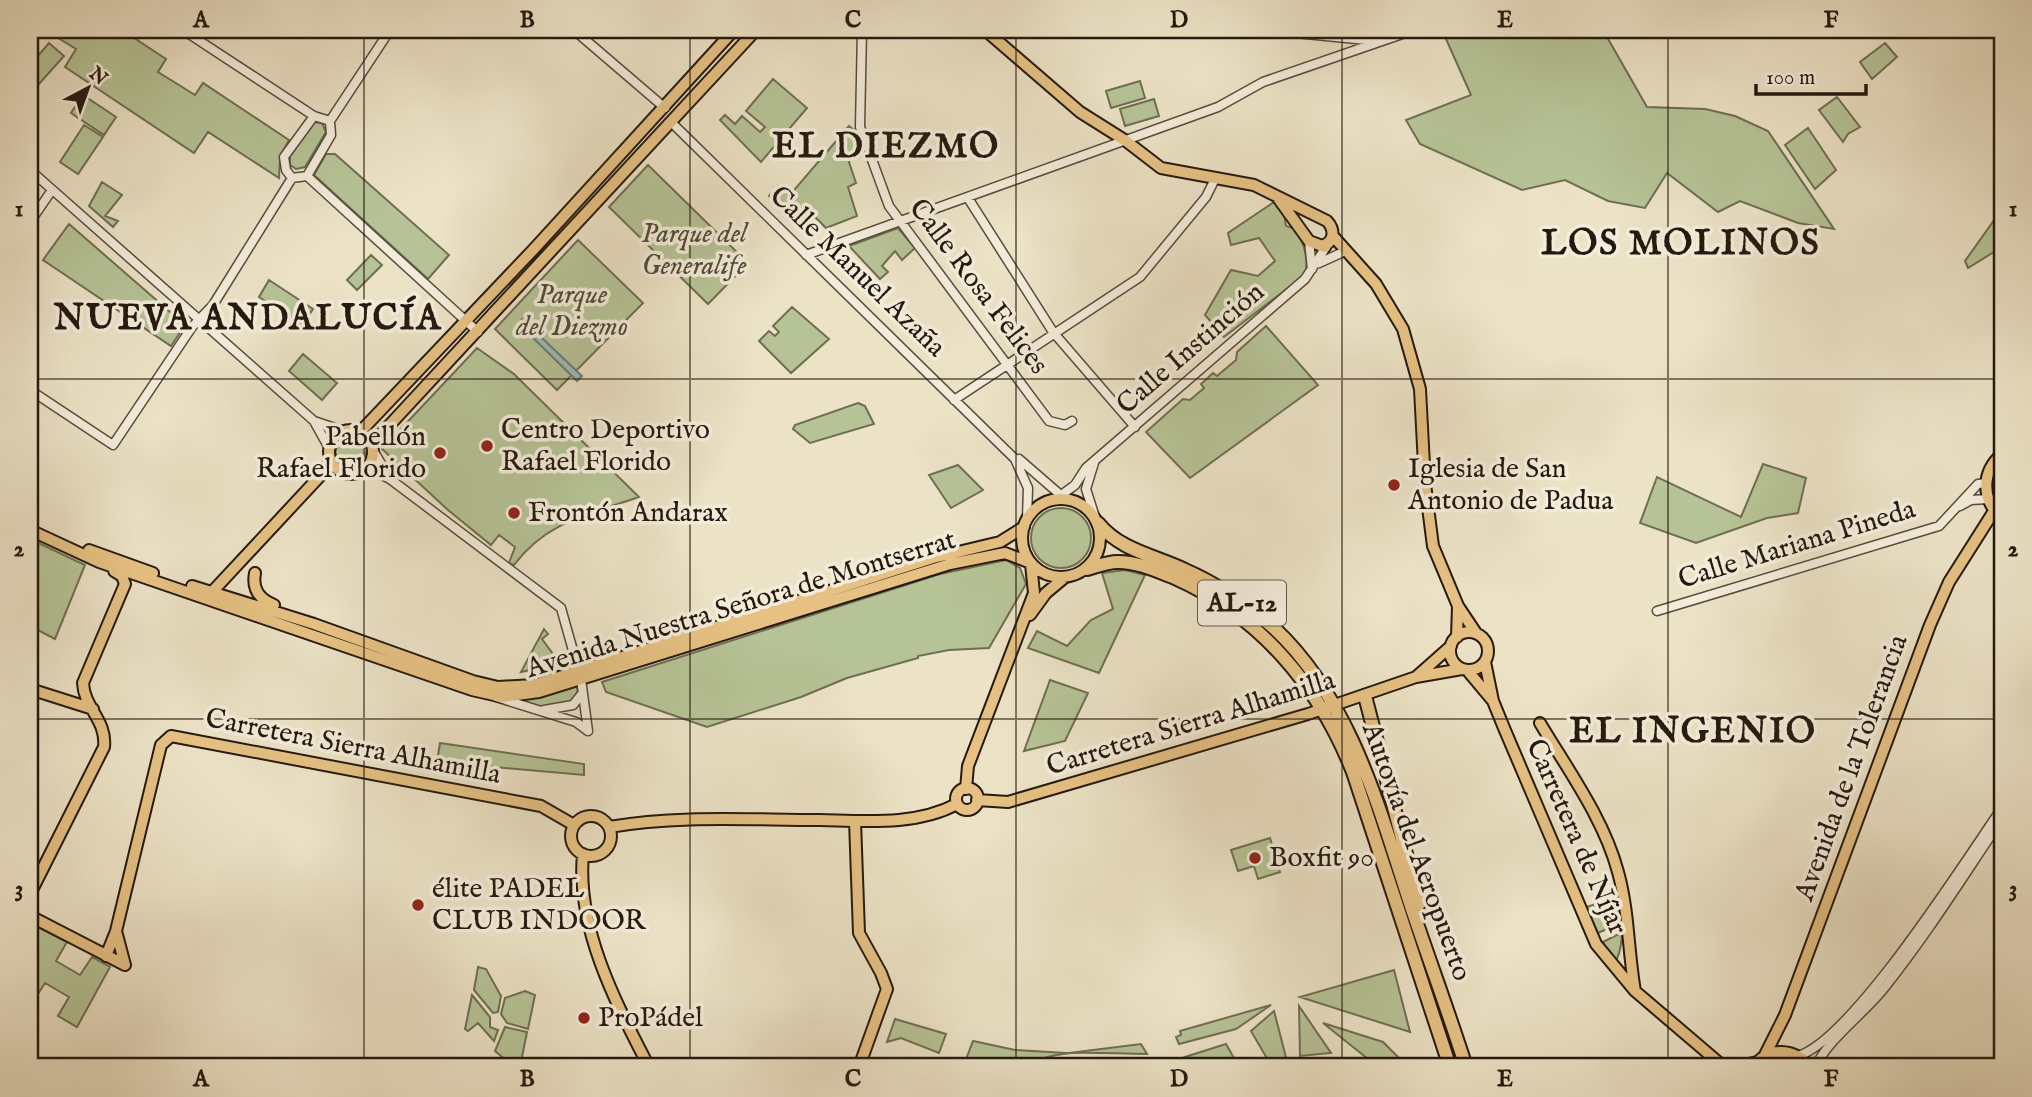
<svg xmlns="http://www.w3.org/2000/svg" width="2032" height="1097" font-family="'IM FELL English',serif">
<style>
.green{fill:#b6c396;stroke:#6e6e52;stroke-width:2}
.water{fill:#99bdb9;stroke:#6b7b75;stroke-width:2}
.lines{fill:none;stroke-linecap:round;stroke-linejoin:round}
.minor-casing{stroke:#574b3d;stroke-width:11}
.major-casing{stroke:#25190f;stroke-width:14}
.highway-casing{stroke:#25190f;stroke-width:16}
.minor{stroke:#f3ecda;stroke-width:8}
.major{stroke:#e6c183;stroke-width:10}
.highway{stroke:#e6c183;stroke-width:12}
.grid{fill:none;stroke:#25190f;stroke-width:2;stroke-opacity:0.55}
.poi-dot{fill:#8f2418;stroke:#f3ecda;stroke-width:2.5}
.labels{text-anchor:middle;dominant-baseline:central;stroke-width:7;stroke-linejoin:round;paint-order:stroke}
.shield{fill:#f3ecda;stroke:#63584c;stroke-width:2}
.shield-label{font-size:26px;font-weight:bold;fill:#25190f}
.park-label{font-size:28px;font-style:italic;fill:#504c38;stroke:#f3ecda}
.street-label{font-size:28px;fill:#25190f;stroke:#f3ecda}
.poi-label{font-size:28px;fill:#25190f;stroke:#f3ecda;text-anchor:start}
.district-label{font-size:35px;font-weight:bold;letter-spacing:2px;fill:#25190f;stroke:#f3ecda}
.neatline{fill:none;stroke:#25190f;stroke-width:2.5}
.grid-label{font-size:23px;text-anchor:middle;font-weight:bold;fill:#25190f}
</style>
<rect width="100%" height="100%" fill="#ece2c6"/>
<filter id="stains"><feTurbulence type="fractalNoise" baseFrequency=".00286" numOctaves="4"/><feColorMatrix values="0 0 0 0 .2 0 0 0 0 .09 0 0 0 0 .02 0 0 0 .5 -.17"/></filter>
<radialGradient id="worn" r=".72"><stop offset=".6" stop-color="#630" stop-opacity="0"/><stop offset="1" stop-color="#630" stop-opacity=".3"/></radialGradient>
<path class="green" d="M45 30H122L166 59 158 72 195 95 203 83 289 140 280 157 279 178 208 132 194 153 65 67 76 49Z
M1442 30H1603L1647 107 1705 109 1735 116 1768 131 1834 229 1798 223 1740 201 1718 212 1667 173 1645 208 1608 201 1565 180 1522 190 1420 144 1406 120 1471 95Z
M49 43 64 56 38 85 30 78V65Z
M1885 43 1897 57 1872 79 1860 62Z
M773 79 807 108 761 162 720 120 725 115 735 124 742 116 760 132 765 127 746 111Z
M1140 81 1145 98 1111 108 1106 91Z
M83 95 116 117 104 135 71 113Z
M1837 97 1860 127 1848 134 1843 142 1819 110Z
M1154 99 1159 116 1125 126 1120 109Z
M313 122 322 123 326 132 305 167 296 169 290 165V156Z
M84 125 103 137 78 174 60 162Z
M849 126 855 131 861 151 847 156 856 183 848 187 857 216 826 228 804 206 792 218 769 196 778 186 790 195Z
M1808 128 1836 170 1815 189 1785 145Z
M326 154H335L449 255 428 279 314 175Z
M648 165 748 263 708 304 609 207Z
M102 182 122 195 105 216 118 221 113 227 89 206Z
M1274 202 1283 208 1286 226 1296 229C1304 244 1309 258 1305 275L1224 337 1205 315 1231 270 1258 276 1275 261 1259 238 1231 245 1228 233Z
M2002 209V247L1968 268 1965 261Z
M69 224 185 325 171 346 43 260Z
M898 228 915 248 902 260 895 251 882 266 888 272 880 279 849 246Z
M578 240 643 303 557 390 495 329Z
M371 255 382 265 357 290 347 280Z
M269 280 313 309 302 325 259 297Z
M792 307 829 339 791 373 759 341 769 331 775 336 779 332 773 326Z
M1266 326 1318 385 1190 478 1146 432 1183 399 1190 400 1204 388 1201 384 1213 373 1217 376 1236 360 1237 352Z
M477 348 514 374 639 497C590 514 547 521 514 565L509 563 515 547 499 535 491 545 448 510 382 449Z
M303 354 337 383 322 400 289 371Z
M858 403 865 406 874 424 810 443 793 429 795 425Z
M351 435 363 440 367 450 363 462 352 467 340 463 335 452 340 440Z
M1763 464 1806 478 1798 513 1767 518 1696 543 1640 523 1657 477 1741 517Z
M958 465 983 490 951 508 929 475Z
M1031 538a30 30 0 1 1 60 0a30 30 0 1 1-60 0Z
M30 539 85 565 55 639 30 626Z
M1006 560 1020 568 1026 584 989 648 949 650 918 656V658L847 678 801 697 707 727 606 692 602 682 940 574Z
M1125 570 1145 575 1099 673 1028 648 1037 631 1067 646 1091 620 1113 609 1102 573Z
M544 629 548 634 542 639 556 658 563 656V663L521 672Z
M1050 680 1088 693 1065 741 1024 751Z
M576 684 578 693 574 701 543 707 519 700Z
M440 743 584 764V775L437 762Z
M1270 838 1280 872 1258 879 1254 866 1238 871 1231 850Z
M1618 897C1622 918 1625 939 1617 959L1612 960 1601 943 1621 933 1620 923 1596 934 1583 908Z
M34 925 67 942 56 961 80 975 92 957 110 967 77 1027 58 1016 69 997 45 983 33 1002 30 1000V934Z
M478 967 486 969 501 996 498 1012 493 1013 474 990Z
M1394 970 1410 1032 1300 997Z
M525 991 535 995 528 1029 507 1023 501 1014 505 998Z
M472 995 490 1017V1027L498 1030 494 1041 478 1023 468 1031 465 1029Z
M1271 1005 1236 1029 1179 1044 1176 1037 1181 1035 1180 1031Z
M1299 1006 1331 1053 1300 1056Z
M1274 1011 1288 1065 1318 1062 1342 1067H1272L1251 1031Z
M895 1019 946 1034 939 1053 901 1038 887 1042Z
M1323 1023 1383 1042 1408 1067H1378Z
M505 1027 527 1032 520 1067H514L495 1051Z
M973 1041 1015 1050 1066 1053H1069L1141 1044 1147 1054C1122 1054 1096 1052 1071 1053 1030 1056 1010 1078 965 1062Z
M1226 1044 1239 1067H1196L1185 1057Z"/>
<path class="water" d="M522 319 582 376 577 381 519 324Z"/>
<g class="lines">
<g class="minor-casing">
<path id="minor" d="M183 30 314 116 330 121 331 135 307 176 292 178 286 170 284 157 314 116
M574 30 665 108
M862 30 860 127 889 206 1049 421 1065 425 1072 421
M1264 30 1376 41
M330 121 390 30
M672 123 1015 459 1028 488 1027 518
M30 170 314 421 344 431
M307 176 478 332
M968 198 1053 332 1135 427
M30 222 52 190
M1309 241 1312 269
M806 255 1218 107 1263 82 1414 30
M1319 263 1341 253
M30 390 113 445 192 327 213 305 292 178
M954 400 1140 277 1206 197 1215 179
M314 421 329 448
M373 450 390 479
M1019 459 1064 498
M1094 463 1086 489 1095 517
M361 471H374L390 479 561 608 581 679 588 731
M1056 499 1075 485 1086 468 1305 279 1328 244
M1960 506 1971 500 1988 499
M1657 611 1939 526 1978 484 1986 483
M496 697 576 722 588 731
M544 710 573 705 581 695
M1798 1056C1853 1039 1965 861 2002 808
M1815 1067C1831 1036 1864 1014 1885 987 1928 933 1964 875 2002 819"/>
</g>
<g class="major-casing">
<path id="major" d="M985 30 1080 112 1126 141 1161 168 1254 185 1327 221C1336 231 1334 244 1320 246
M1278 198 1309 241 1325 247
M1333 236 1376 284 1403 329 1420 389 1425 484 1433 546 1458 606 1476 633
M329 452a22 22 0 1 1 44 0a22 22 0 1 1-44 0Z
M360 432 533 250 734 30
M372 444 756 30
M2002 454C1981 472 1981 500 2002 518
M1022 538a39 39 0 1 1 78 0a39 39 0 1 1-78 0Z
M30 530 99 562 472 690 503 697 539 692 950 564 1005 553 1031 563
M89 550 153 573
M255 573C252 589 259 599 274 605
M192 586 314 624 473 681 498 687 534 685 933 558 1000 542 1024 527
M212 592 321 475 331 460
M1030 615 1046 593 1064 578
M1450 651a19 19 0 1 1 38 0a19 19 0 1 1-38 0Z
M1457 637 1458 606
M1485 662 1493 701 1504 728 1596 944 1635 991 1724 1067
M1467 670 1493 701
M1416 677 1451 646
M30 689 93 709
M1540 723C1568 770 1604 819 1618 872 1629 911 1628 951 1635 991
M956 799a11 11 0 1 1 22 0a11 11 0 1 1-22 0Z
M966 789 968 766 1034 593 1031 564
M977 800 1008 802 1308 714 1416 677 1462 669
M571 836a20 20 0 1 1 40 0a20 20 0 1 1-40 0Z
M855 821 859 933 881 973 887 989 859 1067
M609 827C679 815 749 820 820 820 865 821 916 826 957 804
M583 854C576 928 616 1003 649 1067
M30 894 104 747C107 720 84 708 83 683L125 584 122 576 114 571
M30 916 125 965
M116 931 125 965
M106 956 116 931 161 745 171 736 541 806 574 825
M1764 1057 1785 1015 1930 625 1949 582 1994 511
M1723 1066H1740L1757 1062
M1754 1067C1767 1046 1796 1048 1810 1067"/>
</g>
<g class="highway-casing">
<path id="highway" d="M1098 523C1121 551 1154 555 1185 570 1217 584 1248 605 1274 628 1352 701 1379 809 1411 906 1429 960 1449 1013 1466 1067
M1087 569C1097 566 1108 562 1118 562 1138 562 1157 571 1175 578 1260 616 1319 686 1353 772L1450 1067
M1365 696 1419 904"/>
</g>
<use href="#minor" class="minor"/>
<use href="#major" class="major"/>
<use href="#highway" class="highway"/>
</g>
<path class="grid" d="M364 30V1067M690 30V1067M1016 30V1067M1342 30V1067M1668 30V1067M30 379H2002M30 719H2002"/>
<g class="poi-dot">
<circle cx="487" cy="446" r="7"/>
<circle cx="440" cy="453" r="7"/>
<circle cx="1394" cy="485" r="7"/>
<circle cx="514" cy="513" r="7"/>
<circle cx="1255" cy="858" r="7"/>
<circle cx="418" cy="905" r="7"/>
<circle cx="584" cy="1018" r="7"/>
</g>
<g class="labels">
<rect class="shield" x="1198" y="580.5" width="88" height="45" rx="5"/>
<g class="shield-label">
<text x="1242" y="603">AL-12</text>
</g>
<g class="park-label">
<text x="694" y="234">Parque del<tspan x="694" dy="32">Generalife</tspan></text>
<text x="572" y="295">Parque<tspan x="572" dy="32">del Diezmo</tspan></text>
</g>
<g class="street-label">
<text transform="translate(857 272) rotate(44)">Calle Manuel Azaña</text>
<text transform="translate(978 287) rotate(53)">Calle Rosa Felices</text>
<text transform="translate(1191 349) rotate(-41)">Calle Instinción</text>
<text transform="translate(1797 545) rotate(-17)">Calle Mariana Pineda</text>
<text transform="translate(741 605) rotate(-17)">Avenida Nuestra Señora de Montserrat</text>
<text transform="translate(1191 724) rotate(-17)">Carretera Sierra Alhamilla</text>
<text transform="translate(353 747) rotate(11)">Carretera Sierra Alhamilla</text>
<text transform="translate(1852 768) rotate(-70)">Avenida de la Tolerancia</text>
<text transform="translate(1576 837) rotate(66)">Carretera de Níjar</text>
<text transform="translate(1416 852) rotate(70)">Autovía del Aeropuerto</text>
</g>
<g class="poi-label">
<text x="501" y="430">Centro Deportivo<tspan x="501" dy="32">Rafael Florido</tspan></text>
<text x="426" y="437" text-anchor="end">Pabellón<tspan x="426" dy="32">Rafael Florido</tspan></text>
<text x="1408" y="469">Iglesia de San<tspan x="1408" dy="32">Antonio de Padua</tspan></text>
<text x="528" y="513">Frontón Andarax</text>
<text x="1269" y="858">Boxfit 90</text>
<text x="432" y="889">élite PADEL<tspan x="432" dy="32">CLUB INDOOR</tspan></text>
<text x="598" y="1018">ProPádel</text>
</g>
<g class="district-label">
<text x="886" y="147">EL DIEZMO</text>
<text x="1681" y="244">LOS MOLINOS</text>
<text x="248" y="319">NUEVA ANDALUCÍA</text>
<text x="1693" y="732">EL INGENIO</text>
</g>
</g>
<rect width="2032" height="1097" fill="none" stroke="#ece2c6" stroke-width="77"/>
<g transform="translate(88 88) rotate(41)" stroke="#f3ecda" stroke-width="5" paint-order="stroke">
<path d="M0-5L12 26L0 18L-12 26Z" fill="#25190f"/>
<text y="-10" font-size="19" font-weight="bold" text-anchor="middle" fill="#25190f">N</text>
</g>
<path d="M1756 84v10h110v-10" fill="none" stroke="#25190f" stroke-width="3.5"/>
<text x="1766" y="84" font-size="21" fill="#25190f" stroke="#f3ecda" stroke-width="5" paint-order="stroke">100 m</text>
<rect x="38" y="38" width="1956" height="1020" class="neatline"/>
<g class="grid-label">
<text x="201" y="27">A</text>
<text x="527" y="27">B</text>
<text x="853" y="27">C</text>
<text x="1179" y="27">D</text>
<text x="1505" y="27">E</text>
<text x="1831" y="27">F</text>
<text x="19" y="216">1</text>
<text x="2013" y="216">1</text>
<text x="19" y="556">2</text>
<text x="2013" y="556">2</text>
<text x="19" y="896">3</text>
<text x="2013" y="896">3</text>
<text x="201" y="1086">A</text>
<text x="527" y="1086">B</text>
<text x="853" y="1086">C</text>
<text x="1179" y="1086">D</text>
<text x="1505" y="1086">E</text>
<text x="1831" y="1086">F</text>
</g>
<rect width="100%" height="100%" filter="url(#stains)"/>
<rect width="100%" height="100%" fill="url(#worn)"/>
</svg>
